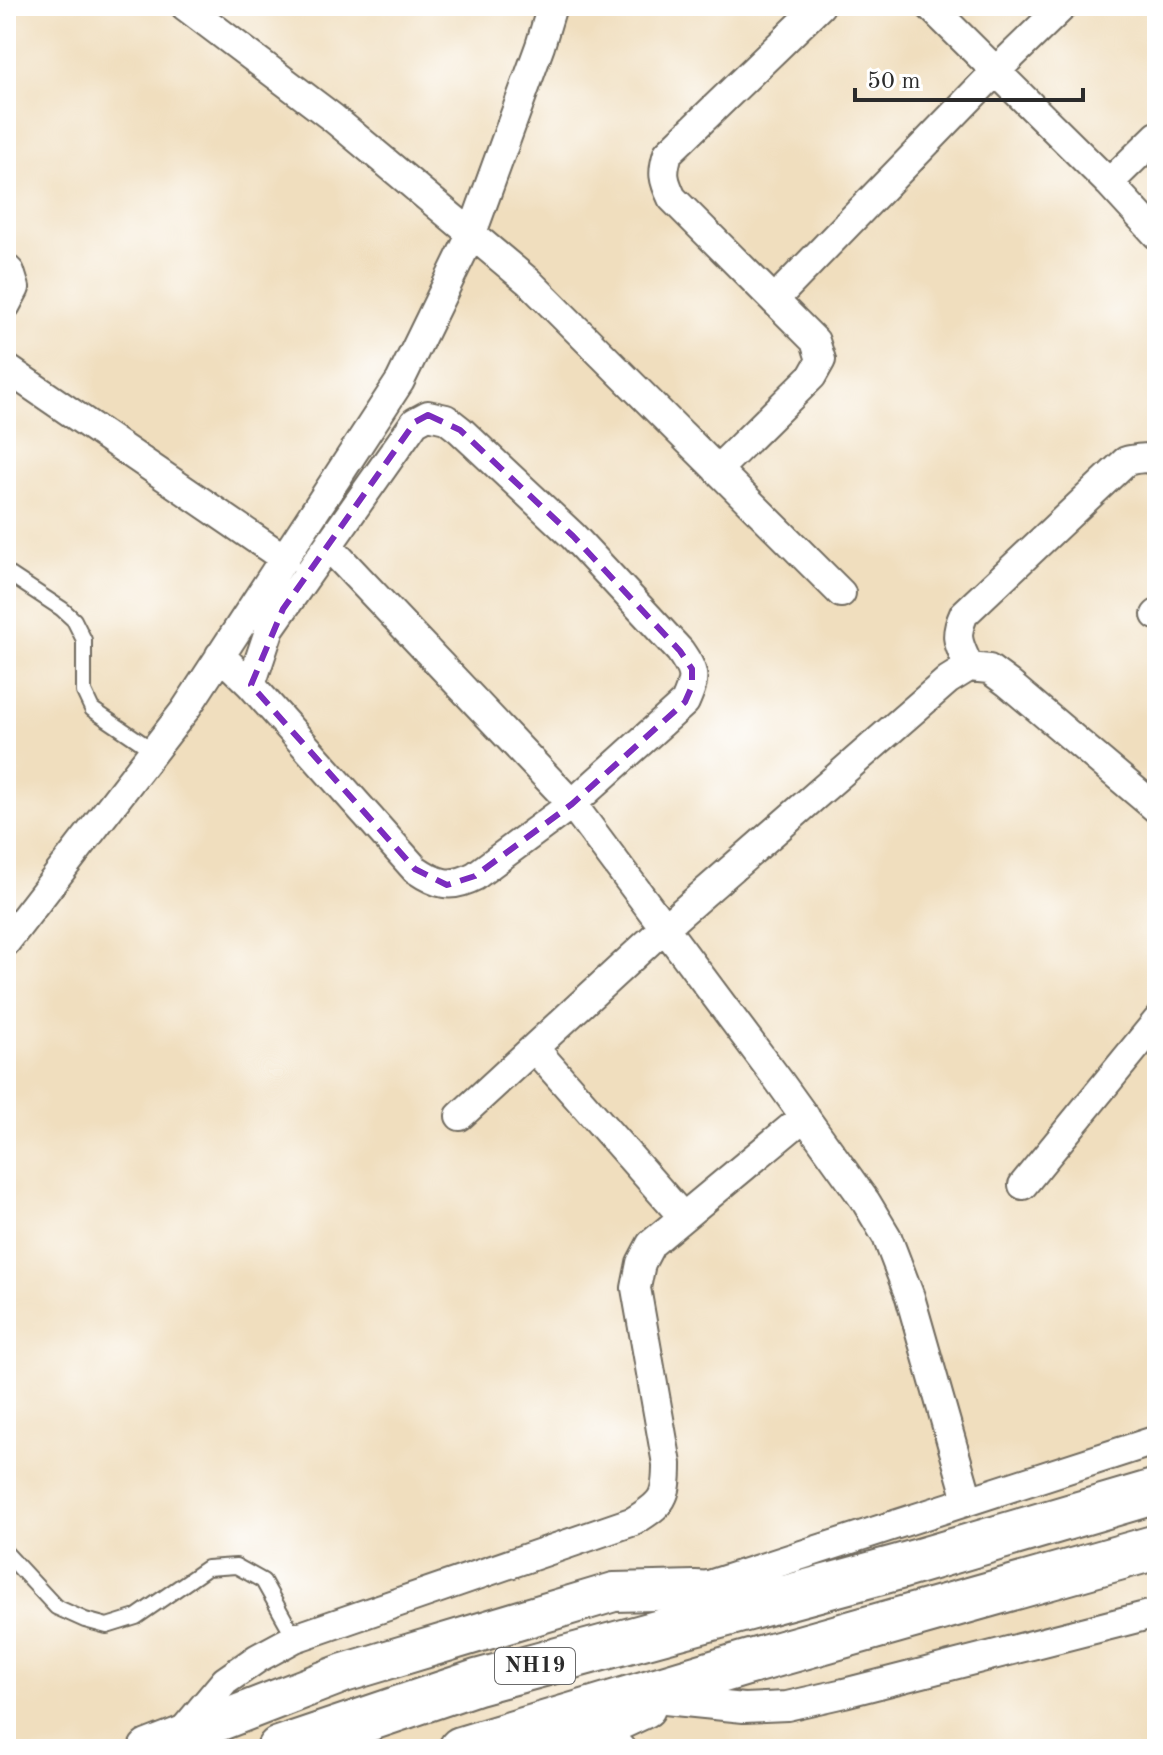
<svg xmlns="http://www.w3.org/2000/svg" width="1163" height="1755" font-family="'Old Standard TT',serif">
<style>
.lines{fill:none;stroke-linecap:round;stroke-linejoin:round}
.service-casing{stroke:#706a5e;stroke-width:18}
.minor-casing{stroke:#706a5e;stroke-width:32}
.secondary-casing{stroke:#706a5e;stroke-width:42}
.trunk-casing{stroke:#706a5e;stroke-width:48}
.service{stroke:#fff;stroke-width:14}
.minor{stroke:#fff;stroke-width:28}
.secondary{stroke:#fff;stroke-width:38}
.trunk{stroke:#fff;stroke-width:44}
.marked{fill:none;stroke:#7b2cbf;stroke-width:6;stroke-dasharray:16 10;stroke-linejoin:round}
.labels{text-anchor:middle;dominant-baseline:central;stroke-width:6;stroke-linejoin:round;paint-order:stroke}
.shield{fill:#fff;stroke:#6b6b6b;stroke-width:2}
.shield-label{font-size:22px;font-weight:bold;fill:#2b2b2b}
</style>
<rect width="100%" height="100%" fill="#fff"/>
<filter id="ink" filterUnits="userSpaceOnUse"><feTurbulence type="fractalNoise" baseFrequency=".0125" numOctaves="2"/><feDisplacementMap in="SourceGraphic" scale="16" xChannelSelector="R" yChannelSelector="G"/><feConvolveMatrix kernelMatrix="1 2 1 2 8 2 1 2 1" color-interpolation-filters="sRGB"/></filter>
<filter id="wash" filterUnits="userSpaceOnUse"><feTurbulence type="fractalNoise" baseFrequency=".006" numOctaves="4" result="noise"/><feDisplacementMap in="SourceGraphic" scale="32" xChannelSelector="R" yChannelSelector="G"/><feGaussianBlur stdDeviation="1.8" result="paint"/><feColorMatrix in="noise" values="0 0 0 0 0 0 0 0 0 0 0 0 0 0 0 0 0 1.4 0 .05"/><feComposite in="paint" operator="in"/></filter>
<g filter="url(#wash)">
<rect width="100%" height="100%" fill="#f0debe"/>
</g>
<g filter="url(#ink)">
<g class="lines">
<g class="service-casing">
<path id="service" d="M6 572 62 609 74 620 84 640V692L92 709 154 751
M6 1553 56 1607 85 1620 107 1626 136 1617 207 1568 236 1566 263 1581 295 1638"/>
</g>
<g class="minor-casing">
<path id="minor" d="M185 6 333 118 529 282 841 593
M930 6 1109 183 1157 235
M1109 183 1157 136
M6 268 10 272 15 288 6 305
M774 300 996 71 1063 6
M6 368 285 559
M717 470 812 376 821 360 815 341 672 198C663 179 662 173 668 153L820 6
M329 547 572 804 779 1081 866 1202 887 1237 910 1297 968 1500
M1156 615 1157 614
M220 655 251 685 415 869C437 884 450 889 475 876L572 804 685 702C696 677 695 673 680 651L573 536 460 430 446 419 428 415 415 422 270 628 251 685
M969 667C959 644 953 638 964 614L1126 461C1137 459 1148 455 1157 463
M6 942 185 710 400 381 472 233 540 46 552 6
M534 1048 683 1217
M460 1116 664 928 948 680 969 667 989 669 1008 683 1157 809
M1023 1185 1157 1021
M709 1585 1157 1440
M665 1700 744 1708 787 1706 844 1693 1157 1613
M602 1729 621 1749
M178 1737 225 1681 258 1658 295 1638 634 1521C663 1503 667 1498 667 1464L636 1288 641 1263 651 1244 805 1116"/>
</g>
<g class="secondary-casing">
<path id="secondary" d="M148 1749 344 1673 614 1592 695 1590 775 1594
M558 1749 646 1708"/>
</g>
<g class="trunk-casing">
<path id="trunk" d="M279 1749 477 1682 899 1567 1157 1491
M461 1749 743 1664 1157 1547"/>
</g>
<use href="#service" class="service"/>
<use href="#minor" class="minor"/>
<use href="#secondary" class="secondary"/>
<use href="#trunk" class="trunk"/>
</g>
</g>
<path class="marked" d="M428 415 460 430 573 536 680 651 692 669V686L685 702 572 804 475 876 447 885 415 869 251 685 283 609 415 422Z"/>
<g class="labels">
<rect class="shield" x="495" y="1648" width="80" height="36" rx="6"/>
<g class="shield-label">
<text x="535" y="1666">NH19</text>
</g>
</g>
<rect width="1163" height="1755" fill="none" stroke="#fff" stroke-width="32"/>
<path d="M855 88v12h228v-12" fill="none" stroke="#2b2b2b" stroke-width="4"/>
<text x="867" y="88" font-size="24" fill="#2b2b2b" stroke="#ffffff" stroke-width="6" paint-order="stroke">50 m</text>
</svg>
